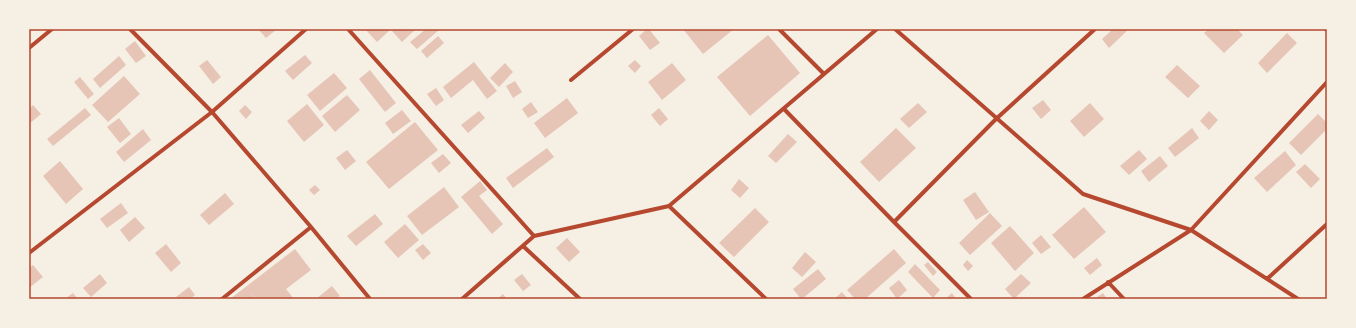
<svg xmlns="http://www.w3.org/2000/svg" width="1356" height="328" font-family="'IBM Plex Sans',sans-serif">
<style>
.building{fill:#e6c5b7}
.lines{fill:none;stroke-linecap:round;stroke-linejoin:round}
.minor{stroke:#b5482f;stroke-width:4}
.neatline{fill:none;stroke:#b5482f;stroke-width:1.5}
</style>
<rect width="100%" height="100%" fill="#f6efe4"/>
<path class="building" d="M258 29H277L266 38Z
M365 29H391L377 42Z
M394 29H416L402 42 392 31Z
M426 29H440L417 49 410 42Z
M647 29H649L660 43 650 50 639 36Z
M683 29H734L703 54Z
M1113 29H1129L1109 48 1102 39Z
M1209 29H1237L1243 35 1224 53 1204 33Z
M1287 33 1297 43 1267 73 1258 63Z
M768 35 800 73 750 116 717 77Z
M438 36 444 43 427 58 421 51Z
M135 41 146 56 136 63 125 49Z
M305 55 312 63 293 80 285 71Z
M119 56 126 65 100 88 93 79Z
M207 60 221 77 213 84 199 66Z
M635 60 641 66 635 73 628 66Z
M474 62 497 91 487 99 473 80 451 98 443 87Z
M505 63 513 72 499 87 490 78Z
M672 63 686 80 662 100 648 82Z
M1177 65 1200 86 1188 98 1165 77Z
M370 70 396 103 385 112 359 79Z
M334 73 347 88 320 111 307 95Z
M124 76 140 94 108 122 92 105Z
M80 77 94 94 88 99 74 82Z
M515 81 522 92 513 98 506 86Z
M436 88 444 100 436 106 427 94Z
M347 95 360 110 335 132 322 116Z
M567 98 578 113 545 138 534 123Z
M1043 100 1051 110 1041 119 1032 108Z
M531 102 538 112 528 118 522 109Z
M918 103 927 112 909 128 900 119Z
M1090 103 1104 119 1084 137 1070 121Z
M307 104 324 125 304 142 287 121Z
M33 105 41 114 29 124V109Z
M245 105 252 112 246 119 239 111Z
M85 108 91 115 53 146 47 139Z
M659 108 668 119 660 126 651 115Z
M402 110 411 121 393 134 385 123Z
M479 111 485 118 468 133 461 125Z
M1209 111 1218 120 1209 130 1200 121Z
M1318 114 1327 123V129L1301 155 1289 143Z
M119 118 131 134 120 143 107 127Z
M415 122 438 150 389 189 366 162Z
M896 128 916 148 879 182 860 162Z
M1192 128 1199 138 1175 157 1168 148Z
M143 129 151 140 124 162 116 152Z
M788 134 797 142 776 163 768 156Z
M547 148 554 157 513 188 506 178Z
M347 150 356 161 345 170 336 158Z
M1139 150 1147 159 1129 175 1120 166Z
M1285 151 1296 165 1267 192 1254 178Z
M443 154 451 163 439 173 431 163Z
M1160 156 1168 166 1149 182 1141 171Z
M60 161 83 189 66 204 43 176Z
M1305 164 1320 179 1311 188 1296 172Z
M739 179 749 188 740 198 731 190Z
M480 181 487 190 479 196 503 224 492 234 461 197Z
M315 185 320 190 314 195 309 190Z
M444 187 459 207 422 235 407 216Z
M975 192 989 212 976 220 963 200Z
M225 193 234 204 209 225 200 215Z
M121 203 128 213 107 228 100 219Z
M1084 207 1106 232 1074 259 1052 235Z
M755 208 769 222 734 257 719 243Z
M990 213 1002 226 970 255 959 243Z
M375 214 383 224 356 246 347 236Z
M135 217 145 228 129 242 120 230Z
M405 224 419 240 398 258 384 242Z
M1010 226 1034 253 1015 271 991 243Z
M1041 235 1051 247 1041 254 1032 243Z
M567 238 580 252 569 262 556 248Z
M166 244 181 263 171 272 155 253Z
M423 244 431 253 423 260 415 250Z
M295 249 311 270 286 289 294 299H257L251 293 256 299H230Z
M894 249 906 263 865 299H855L847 290Z
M805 252 816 262 802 277 792 268Z
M1097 258 1102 265 1090 275 1084 268Z
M967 260 973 266 968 271 963 265Z
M928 262 937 272 933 276 924 265Z
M915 264 940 290 933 298 908 272Z
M33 265 43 277 29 288V268Z
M818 269 826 279 802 299H801L793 289Z
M100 274 107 283 91 297 83 288Z
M522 274 531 285 523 291 514 280Z
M1021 274 1031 283 1014 299 1005 289Z
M899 280 907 290 897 299 889 288Z
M332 286 340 296 336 299H316Z
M189 287 195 295 190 299H178L176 297Z
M842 292 848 299H834Z
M73 293 78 299H65Z
M952 293 956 299H945Z
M1103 293 1107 299H1094Z
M503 294 507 299H497Z"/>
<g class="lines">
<path class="minor" d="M130 29 212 112 311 227 370 299
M348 29 534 236
M779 29 824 74
M895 29 1083 194 1191 230 1298 299
M1326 29 1327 30
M29 48 52 29
M571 80 633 29
M784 109 894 222 971 299
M669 206 766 299
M894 222 996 119 1095 29
M523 246 580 299
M29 253 212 112 306 29
M1267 279 1327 224
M1108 282 1124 299
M222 299 311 227
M462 299 534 236 669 206 877 29
M1083 299 1191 230 1327 82"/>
</g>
<rect width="1356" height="328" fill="none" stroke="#f6efe4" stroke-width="60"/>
<rect x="30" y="30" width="1296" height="268" class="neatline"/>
</svg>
